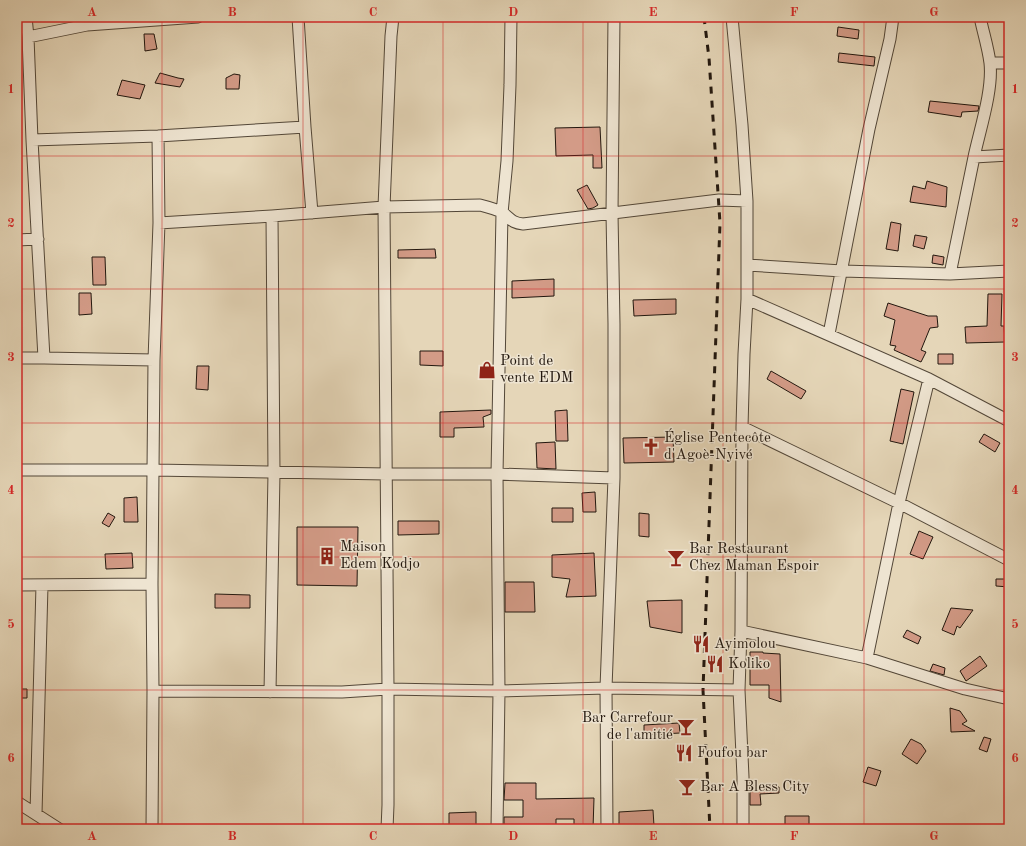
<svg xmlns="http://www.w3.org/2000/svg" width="1026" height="846" font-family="'Old Standard TT',serif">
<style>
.building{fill:#d39b87;stroke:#22170e}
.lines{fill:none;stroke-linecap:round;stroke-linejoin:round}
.street-casing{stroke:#534738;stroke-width:13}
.street{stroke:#eee4d1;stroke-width:11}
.rail{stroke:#22170e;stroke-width:3;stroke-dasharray:7 7;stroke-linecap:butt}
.grid{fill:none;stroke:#d62828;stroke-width:1;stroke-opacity:0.55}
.labels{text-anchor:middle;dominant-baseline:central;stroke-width:3;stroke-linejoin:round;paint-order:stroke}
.poi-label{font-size:15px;fill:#22170e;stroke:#eee4d1;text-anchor:start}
.neatline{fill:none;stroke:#d62828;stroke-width:1.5}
.grid-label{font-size:13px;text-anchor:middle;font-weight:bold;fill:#d62828}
</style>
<rect width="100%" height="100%" fill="#e5d6b8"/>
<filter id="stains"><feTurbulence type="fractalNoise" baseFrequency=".005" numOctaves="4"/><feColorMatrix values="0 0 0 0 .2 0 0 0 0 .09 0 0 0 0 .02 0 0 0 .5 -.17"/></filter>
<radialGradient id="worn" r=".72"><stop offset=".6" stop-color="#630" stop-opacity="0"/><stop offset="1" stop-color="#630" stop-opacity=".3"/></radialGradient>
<path class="building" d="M838 27 859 30 858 39 837 36Z
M144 34H154L157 49 145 51Z
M839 53 875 57 874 66 838 62Z
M160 73 178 78 184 79 180 87 155 83Z
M234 74 240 75 239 89H226V78Z
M122 80 145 85 140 99 117 95Z
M930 101 979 106 978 111 962 112 961 117 928 112Z
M600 127 602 168H593V155L556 156 555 128Z
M927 181 947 187 946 207 910 202 913 186 925 189Z
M587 185 598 205 593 208 588 209 577 190Z
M891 222 901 224 898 251 886 249Z
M915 235 927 237 924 249 913 246Z
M435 249 436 258H398V250Z
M933 255 944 257 943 265 932 263Z
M92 257H105L106 285H93Z
M554 279V296L512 298V281Z
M79 293H91L92 314 79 315Z
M988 294H1002L1001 326H1004L1005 342 966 343 965 327 987 326Z
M676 299V314L634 316 633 300Z
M888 303 928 316H937L938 327 930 328 921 350 926 352 921 362 894 350 896 346 890 345 895 320 884 316Z
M420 351H443V366L420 365Z
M938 354H953V364H938Z
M197 366H209L208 390 196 389Z
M771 371 806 391 801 399 767 379Z
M901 389 914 392 903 444 890 441Z
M491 410V414L483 417 484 427 454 428V437H440V412Z
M567 410 568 441H556L555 411Z
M984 434 1000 443 995 452 979 442Z
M673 437 674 462 624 463 623 438Z
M555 442 556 469 537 468 536 443Z
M595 492 596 512H583L582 493Z
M137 497 138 522H124V498Z
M552 508H573V522H552Z
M108 513 115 517 109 527 102 523Z
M639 513 649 514V537L639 536Z
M398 521H439V534L398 535Z
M297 527H358L357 586 297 585Z
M919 531 933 537 923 559 910 554Z
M132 553 133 568 106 569 105 554Z
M594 553 596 596 566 597 570 579 552 577V555Z
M996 579H1009V587L996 586Z
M505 582H534L535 612H505Z
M215 594 250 595V608H215Z
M682 600V633L650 627 647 601Z
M951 608 973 610 960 628 957 626 954 635 942 630Z
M907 630 921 637 918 644 903 637Z
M750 652H763V653L780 654 781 702 769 698V685H750Z
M980 656 987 666 966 681 960 671Z
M933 664 945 668 944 675 930 671Z
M18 689H27V698H18Z
M950 708 960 711 967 721 962 724 975 731 951 732Z
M679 723 680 733 644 735V725Z
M984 737 991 739 987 752 979 749Z
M911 739 921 744 926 751 917 764 902 754Z
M868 767 881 771 876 786 863 782Z
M505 783H536V799L594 798 593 829H574V819H556V829H504V817H523V800H504Z
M750 786 779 787V793L760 794 761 805H750Z
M653 810 654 826 619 827V812Z
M476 812V825L449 826V813Z
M785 816H809V829H800L799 827H785Z"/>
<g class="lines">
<g class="street-casing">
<path id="street" d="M26 17 28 37 32 140 44 358
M298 17 305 127 312 213
M732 17 742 125 747 201V299L744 354 742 427 741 631 739 690 743 777V829
M28 37 87 25 198 17
M990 63H1009
M32 140 158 136 305 127
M974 157C980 129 993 90 990 63 988 47 983 32 980 17
M159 223 272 216 384 207 480 205C488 207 496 209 503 213 511 219 512 223 523 224L719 200 747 201
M17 240 38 239
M747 265 842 271 950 274 1009 271
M950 274 974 157 1009 155
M747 299 929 379 1009 421
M829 334 869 129 890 39 893 17
M17 358H44L154 360
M742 427 899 503 1009 560
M17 470H153L387 474H497L614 478
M17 585 152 584
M741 631 867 658 965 689 1009 699
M867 658 899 503 929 379
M153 691 342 692 388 689 499 691 606 688 739 690
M270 692 274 473 272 216
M17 802 59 829
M36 814 42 585
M152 829 153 691 152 584 153 470 154 360 159 223 158 136
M387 829 388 805V689L384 207 391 36 393 17
M497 829 499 691 497 474 502 213 507 161 510 85 511 17
M607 829 606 688 614 478V324L612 213 614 17"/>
</g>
<use href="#street" class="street"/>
<path class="rail" d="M704 17 709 58 720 223 703 690 710 829"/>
</g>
<path class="grid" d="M162 17V829M303 17V829M443 17V829M583 17V829M723 17V829M864 17V829M17 156H1009M17 289H1009M17 423H1009M17 557H1009M17 690H1009"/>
<defs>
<g id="shop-bare" transform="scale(1.38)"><path d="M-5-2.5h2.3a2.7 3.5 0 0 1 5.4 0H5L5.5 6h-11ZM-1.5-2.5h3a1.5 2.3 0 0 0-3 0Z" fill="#8f2418" stroke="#eee4d1" stroke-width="2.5" paint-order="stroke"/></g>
<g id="church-bare" transform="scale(1.38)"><path d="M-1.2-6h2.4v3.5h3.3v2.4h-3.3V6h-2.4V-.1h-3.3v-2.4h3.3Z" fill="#8f2418" stroke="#eee4d1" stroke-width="2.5" paint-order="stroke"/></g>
<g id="building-bare" transform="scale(1.38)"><path d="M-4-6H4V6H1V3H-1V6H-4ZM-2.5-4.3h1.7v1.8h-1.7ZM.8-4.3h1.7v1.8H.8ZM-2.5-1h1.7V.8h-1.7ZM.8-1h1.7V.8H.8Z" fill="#8f2418" stroke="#eee4d1" stroke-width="2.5" paint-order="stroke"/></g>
<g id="bar-bare" transform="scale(1.38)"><path d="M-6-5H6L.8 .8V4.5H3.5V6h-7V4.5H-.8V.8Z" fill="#8f2418" stroke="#eee4d1" stroke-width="2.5" paint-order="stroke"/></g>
<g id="restaurant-bare" transform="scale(1.38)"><path d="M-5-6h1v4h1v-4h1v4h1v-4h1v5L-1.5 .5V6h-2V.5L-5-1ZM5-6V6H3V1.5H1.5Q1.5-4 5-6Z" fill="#8f2418" stroke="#eee4d1" stroke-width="2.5" paint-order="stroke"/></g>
</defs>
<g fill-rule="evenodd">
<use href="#shop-bare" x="487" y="370"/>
<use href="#church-bare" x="651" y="447"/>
<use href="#building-bare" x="327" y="556"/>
<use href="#bar-bare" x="676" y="558"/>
<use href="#restaurant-bare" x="701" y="644"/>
<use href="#restaurant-bare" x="715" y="664"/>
<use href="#bar-bare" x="686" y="727"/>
<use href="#restaurant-bare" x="684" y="753"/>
<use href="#bar-bare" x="687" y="787"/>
</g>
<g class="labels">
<g class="poi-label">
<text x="500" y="361">Point de<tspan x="500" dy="17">vente EDM</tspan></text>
<text x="664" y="438">Église Pentecôte<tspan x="664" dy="17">d'Agoè-Nyivé</tspan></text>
<text x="340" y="547">Maison<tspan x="340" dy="17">Edem Kodjo</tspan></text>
<text x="689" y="549">Bar Restaurant<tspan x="689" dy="17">Chez Maman Espoir</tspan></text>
<text x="714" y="644">Ayimolou</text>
<text x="728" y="664">Koliko</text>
<text x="673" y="718" text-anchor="end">Bar Carrefour<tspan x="673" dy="17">de l'amitié</tspan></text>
<text x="697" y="753">Foufou bar</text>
<text x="700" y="787">Bar A Bless City</text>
</g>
</g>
<rect width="1026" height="846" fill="none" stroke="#e5d6b8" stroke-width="44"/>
<rect x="22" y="22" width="982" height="802" class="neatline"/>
<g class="grid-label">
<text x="92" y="16">A</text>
<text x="232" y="16">B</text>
<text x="373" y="16">C</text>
<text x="513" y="16">D</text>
<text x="653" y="16">E</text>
<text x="794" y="16">F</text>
<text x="934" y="16">G</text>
<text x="11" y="93">1</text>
<text x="1015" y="93">1</text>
<text x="11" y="227">2</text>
<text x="1015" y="227">2</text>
<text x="11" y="361">3</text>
<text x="1015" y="361">3</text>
<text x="11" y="494">4</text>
<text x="1015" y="494">4</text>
<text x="11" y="628">5</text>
<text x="1015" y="628">5</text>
<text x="11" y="762">6</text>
<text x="1015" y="762">6</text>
<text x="92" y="840">A</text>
<text x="232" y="840">B</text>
<text x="373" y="840">C</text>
<text x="513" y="840">D</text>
<text x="653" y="840">E</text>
<text x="794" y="840">F</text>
<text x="934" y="840">G</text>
</g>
<rect width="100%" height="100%" filter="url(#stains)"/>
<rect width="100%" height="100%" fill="url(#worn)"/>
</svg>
